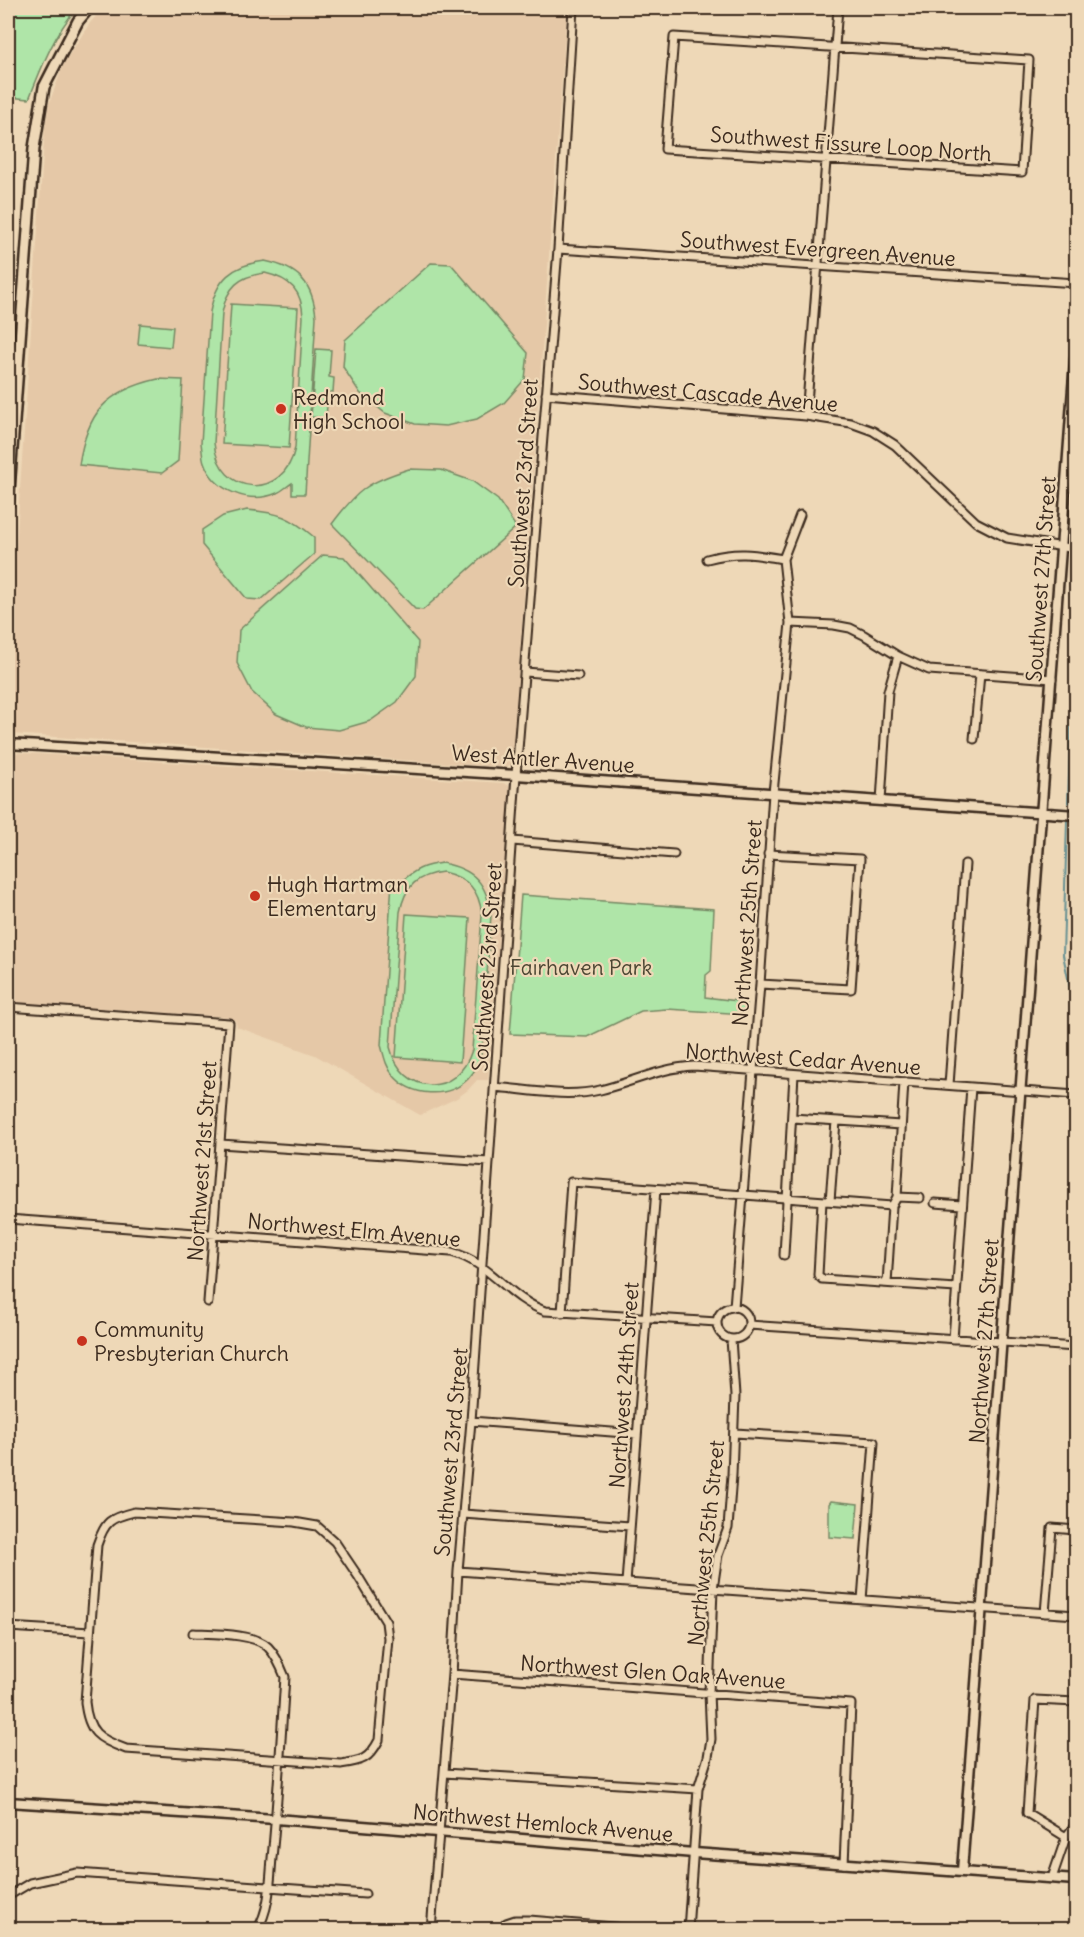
<svg xmlns="http://www.w3.org/2000/svg" width="1084" height="1937" font-family="Delius,sans-serif">
<style>
.built{fill:#e5c8a7}
.green{fill:#afe5a8;stroke:#758863;stroke-width:1.5;fill-rule:evenodd}
.lines{fill:none;stroke-linecap:round;stroke-linejoin:round}
.stream{stroke:#689193;stroke-width:2}
.minor-casing{stroke:#3b2a1e;stroke-width:11}
.tertiary-casing{stroke:#3b2a1e;stroke-width:13}
.secondary-casing{stroke:#3b2a1e;stroke-width:14}
.minor{stroke:#eed8b7;stroke-width:7}
.tertiary{stroke:#eed8b7;stroke-width:8}
.secondary{stroke:#eed8b7;stroke-width:9}
.poi-dot{fill:#c8321e;stroke:#eed8b7;stroke-width:2}
.labels{text-anchor:middle;dominant-baseline:central;stroke-width:4.5;stroke-linejoin:round;paint-order:stroke}
.street-label{font-size:21px;fill:#3b2a1e;stroke:#eed8b7}
.poi-label{font-size:21px;fill:#3b2a1e;stroke:#eed8b7;text-anchor:start}
.park-label{font-size:21px;fill:#4c4633;stroke:#eed8b7}
</style>
<rect width="100%" height="100%" fill="#eed8b7"/>
<filter id="ink" filterUnits="userSpaceOnUse"><feTurbulence type="fractalNoise" baseFrequency=".0167" numOctaves="2"/><feDisplacementMap in="SourceGraphic" scale="12" xChannelSelector="R" yChannelSelector="G"/><feConvolveMatrix kernelMatrix="1 2 1 2 8 2 1 2 1" color-interpolation-filters="sRGB"/></filter>
<g filter="url(#ink)">
<path class="built" d="M103 8H567L512 762 510 765 506 767 11 734 8 731V663L45 127 49 104 64 63 90 23Z
M8 752 503 783 508 785 510 790 488 1080H477L468 1090 457 1098 420 1115 315 1055 237 1027 235 1020 228 1017 8 1002Z"/>
<path class="green" d="M8 8H77C54 34 42 66 29 99L8 97Z
M265 261C299 268 313 283 316 317L305 494H292V483C287 486 282 491 277 493 249 505 214 491 204 462 202 456 202 449 201 443L210 312C216 279 232 265 265 261ZM265 273C291 279 302 291 303 317L295 448C284 501 219 497 214 443L222 313C227 287 239 276 265 273Z
M431 263 451 264 528 353 525 379 504 403 477 419 446 426 415 424 385 413 360 393 343 367 345 340Z
M231 304 298 308 289 448 222 444Z
M140 324 173 327 171 347 138 344Z
M316 349 331 350 329 377 334 378 333 392H328L326 418 311 417Z
M158 379 183 380 178 461 162 473 79 465C87 412 106 391 158 379Z
M409 469 441 470 472 481 498 500 516 527 423 610 415 609 332 524C358 489 368 482 409 469Z
M247 510C280 513 289 516 314 537V554L261 600 247 599 202 545V530L223 516Z
M323 555 344 557 418 642 416 676 397 702 370 721 339 730 306 727 276 714 252 692 237 663 239 630Z
M442 863C474 869 487 883 491 915L482 1050C479 1061 476 1071 468 1079 448 1099 411 1097 393 1075 386 1067 384 1056 381 1045L392 882H401C414 870 424 865 442 863ZM443 872C468 878 479 889 482 915L472 1050C457 1098 402 1096 390 1047L400 912C405 886 417 875 443 872Z
M521 895 714 909 711 971 706 975 705 997 746 1002 745 1014 667 1009 641 1011 587 1037 510 1034Z
M406 914 470 918 460 1062 396 1057Z
M831 1501 858 1504 855 1539 829 1537V1504Z"/>
<g class="lines">
<path class="stream" d="M1068 803 1074 637 1076 632
M1067 821 1063 955 1076 1015
M1073 1930 1076 1927"/>
<g class="minor-casing">
<path id="minor" d="M674 37 1029 60 1022 172 665 149Z
M558 249 1076 283
M8 358H17
M546 394 806 416 851 423 873 431 895 445 976 522 1007 538 1076 549
M806 416 838 8
M707 559C738 551 753 554 783 559
M790 623 834 625 850 628 864 635 898 656 929 670 1052 679
M525 672 578 676
M974 739 980 674
M881 801 888 691 898 656
M512 841 674 854
M760 984 851 989 860 859 768 854
M8 1007 229 1023 208 1302
M949 1085 965 864
M495 1087C529 1090 567 1098 600 1090 633 1082 659 1068 694 1066L1076 1095
M792 1118 901 1125
M220 1144 489 1162
M897 1197 920 1198
M822 1201 818 1275 822 1279 956 1288
M830 1201 836 1121
M935 1203 962 1205
M8 1219 451 1252C490 1262 508 1298 545 1311L717 1322
M784 1255 794 1074
M887 1283 892 1206 897 1197 904 1082
M734 1307 760 984 773 793 790 623 783 559 800 515
M717 1323a16 16 0 1 1 32 0a16 16 0 1 1-32 0Z
M562 1313 571 1182 892 1206
M749 1325 1076 1347
M953 1339 971 1087
M471 1421 637 1434
M735 1433 874 1442 862 1600
M134 1512 294 1522 317 1526 335 1542 358 1576 386 1622 388 1638 379 1740C369 1760 361 1761 341 1764L126 1749C98 1739 88 1732 85 1702L97 1545C105 1521 110 1518 134 1512Z
M463 1514 630 1526
M458 1571 1076 1615
M626 1583 656 1189
M1045 1613 1052 1528 1076 1530
M8 1627 90 1632
M193 1633C213 1634 254 1633 268 1647 276 1655 281 1667 285 1677 281 1737 278 1798 272 1858 270 1881 270 1909 257 1930
M452 1674 851 1704 844 1864
M444 1773 698 1789
M1066 1837 1027 1813 1035 1700 1076 1702
M1052 1878 1066 1837 1076 1824
M8 1896 30 1883 77 1873 365 1894
M431 1930 452 1674 458 1571 471 1421 516 775 558 249 573 8
M504 1930 506 1923 515 1920H529L650 1930
M688 1930 698 1789 708 1757 711 1739 709 1693 713 1589 718 1555 728 1528 732 1475 735 1396 731 1339"/>
</g>
<g class="tertiary-casing">
<path id="tertiary" d="M8 744 516 775 1076 815
M8 1802 276 1819 694 1853 1076 1880
M962 1871 1076 348"/>
</g>
<g class="secondary-casing">
<path id="secondary" d="M8 504 34 148 44 87 78 21 89 8"/>
</g>
<use href="#minor" class="minor"/>
<use href="#tertiary" class="tertiary"/>
<use href="#secondary" class="secondary"/>
</g>
</g>
<g class="poi-dot">
<circle cx="281" cy="409" r="6"/>
<circle cx="255" cy="896" r="6"/>
<circle cx="82" cy="1341" r="6"/>
</g>
<g class="labels">
<g class="street-label">
<text transform="translate(851 144) rotate(4)">Southwest Fissure Loop North</text>
<text transform="translate(818 249) rotate(4)">Southwest Evergreen Avenue</text>
<text transform="translate(708 393) rotate(5)">Southwest Cascade Avenue</text>
<text transform="translate(523 483) rotate(-86)">Southwest 23rd Street</text>
<text transform="translate(1041 579) rotate(-86)">Southwest 27th Street</text>
<text transform="translate(543 759) rotate(4)">West Antler Avenue</text>
<text transform="translate(747 923) rotate(-86)">Northwest 25th Street</text>
<text transform="translate(487 967) rotate(-86)">Southwest 23rd Street</text>
<text transform="translate(803 1059) rotate(4)">Northwest Cedar Avenue</text>
<text transform="translate(202 1161) rotate(-86)">Northwest 21st Street</text>
<text transform="translate(354 1230) rotate(5)">Northwest Elm Avenue</text>
<text transform="translate(984 1341) rotate(-86)">Northwest 27th Street</text>
<text transform="translate(624 1385) rotate(-86)">Northwest 24th Street</text>
<text transform="translate(451 1452) rotate(-85)">Southwest 23rd Street</text>
<text transform="translate(706 1543) rotate(-84)">Northwest 25th Street</text>
<text transform="translate(653 1672) rotate(4)">Northwest Glen Oak Avenue</text>
<text transform="translate(543 1823) rotate(5)">Northwest Hemlock Avenue</text>
</g>
<g class="poi-label">
<text x="293" y="397">Redmond<tspan x="293" dy="24">High School</tspan></text>
<text x="267" y="884">Hugh Hartman<tspan x="267" dy="24">Elementary</tspan></text>
<text x="94" y="1329">Community<tspan x="94" dy="24">Presbyterian Church</tspan></text>
</g>
<g class="park-label">
<text x="581" y="967">Fairhaven Park</text>
</g>
</g>
<rect width="1084" height="1937" fill="none" stroke="#eed8b7" stroke-width="30"/>
<rect x="15" y="15" width="1054" height="1907" fill="none" stroke="#3b2a1e" stroke-width="2" filter="url(#ink)"/>
</svg>
